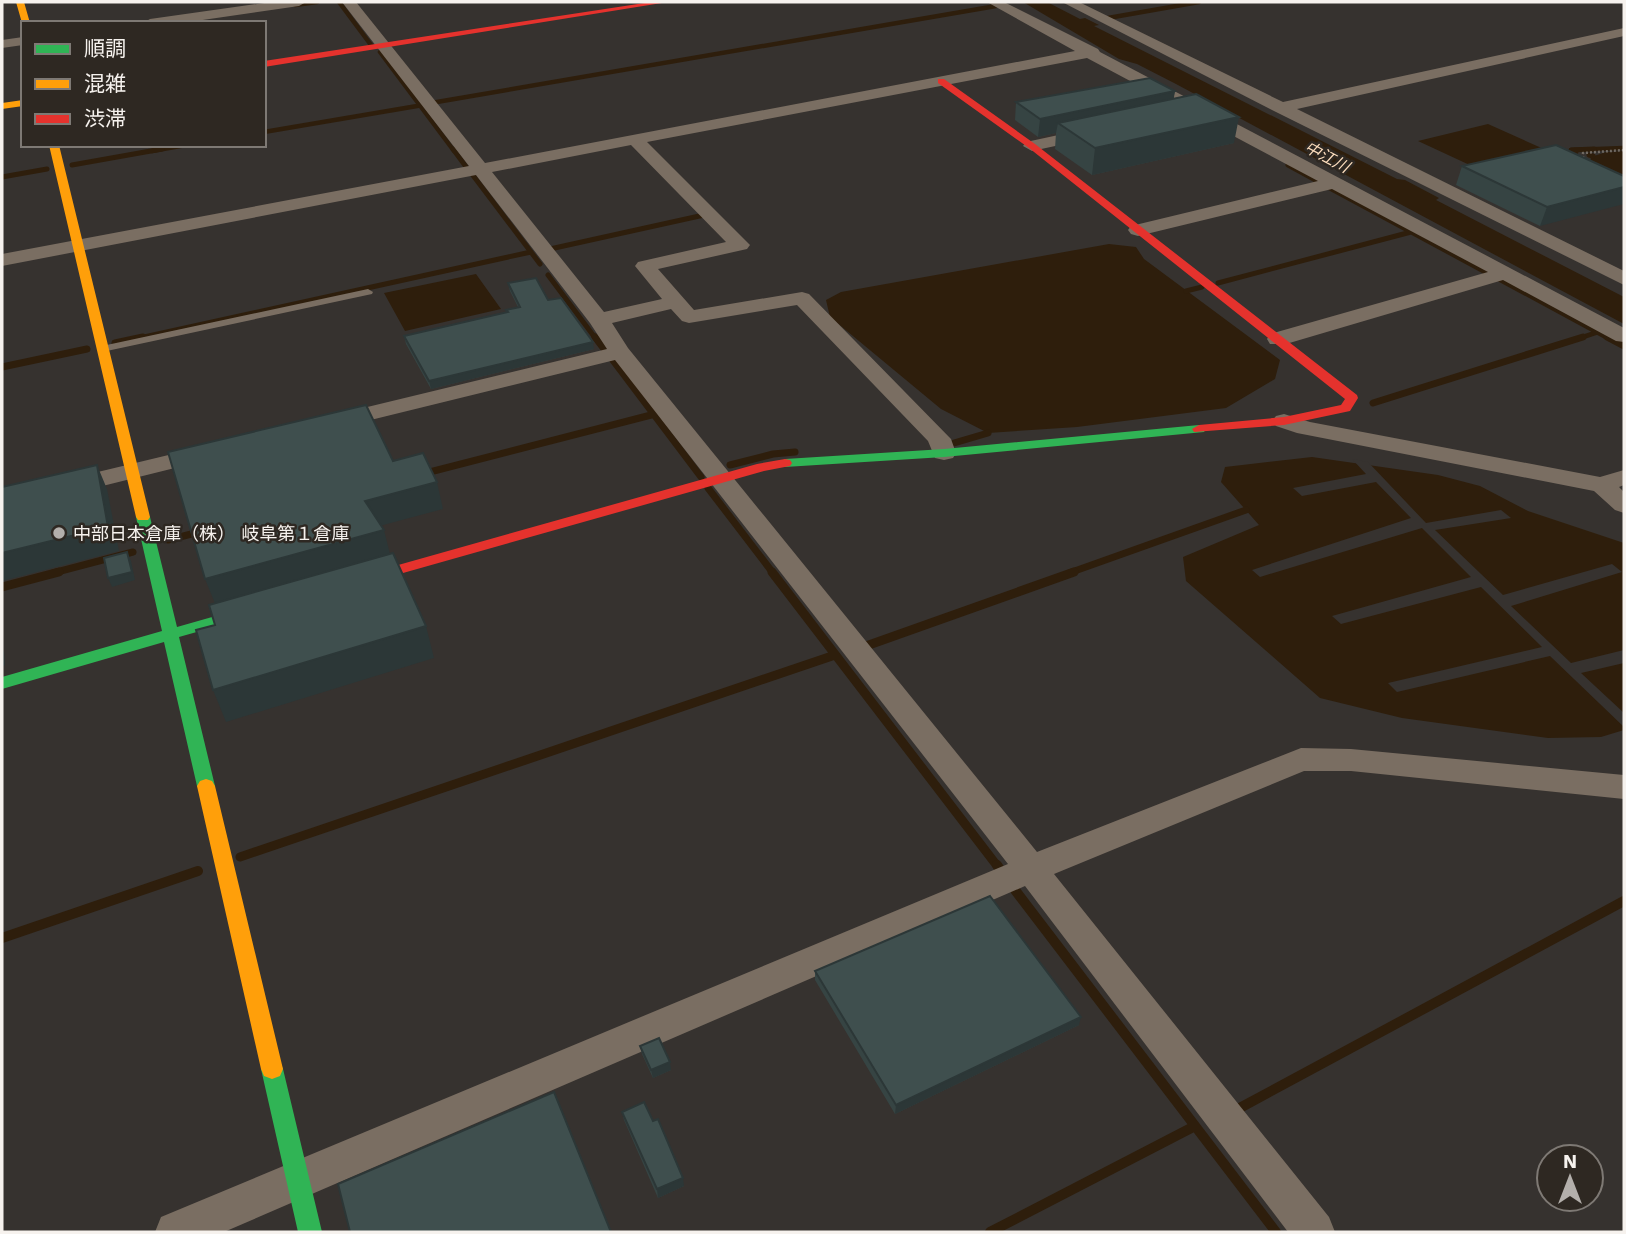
<svg xmlns="http://www.w3.org/2000/svg" width="1626" height="1234" font-family="'Work Sans','Noto Sans JP',sans-serif">
<style>
.water{fill:#2e1e0c}
.pier{fill:#36322f}
.lines{fill:none;stroke-linecap:round;stroke-linejoin:round}
.stream-far4{stroke:#2e1e0c;stroke-width:4.5}
.stream-far3{stroke:#2e1e0c;stroke-width:5}
.stream-far2{stroke:#2e1e0c;stroke-width:7}
.stream-far1{stroke:#2e1e0c;stroke-width:9}
.stream{stroke:#2e1e0c;stroke-width:10}
.path{stroke:#706961;stroke-width:2.5;stroke-dasharray:2 2;stroke-linecap:butt}
.lane{fill:#7a6e62;fill-rule:evenodd}
.street{fill:#7a6e62;fill-rule:evenodd}
.fast{fill:#30b455;fill-rule:evenodd}
.slow{fill:#ff9f0a;fill-rule:evenodd}
.jam{fill:#e5322d;fill-rule:evenodd}
.wall{fill:#364443}
.shaded-wall{fill:#2c3737}
.building{fill:#3f4f4e;stroke:#2c3737;stroke-width:2}
.poi-dot{fill:#b3afab;stroke:#2e2822;stroke-width:2.5}
.labels{text-anchor:middle;dominant-baseline:central;stroke-width:5;stroke-linejoin:round;paint-order:stroke}
.far-water-label{font-size:16px;font-style:italic;fill:#fddebe;stroke:#2e2822}
.poi-label{font-size:18px;fill:#f6f2ee;stroke:#2e2822;text-anchor:start}
</style>
<rect width="100%" height="100%" fill="#36322f"/>
<path class="water" d="M1023 2H1047L1080 19 1085 18 1099 25 1094 26 1397 179 1405 180 1439 198 1436 200 1624 297V324L1176 84 1137 64 1119 59Z
M1488 124 1546 150 1474 167 1418 141Z
M1624 151V183L1590 162 1591 157 1606 152Z
M1109 244 1136 247 1144 259 1280 360 1275 379 1226 408 1077 427 988 433 941 409 830 317 826 300 841 292Z
M476 274 501 309 405 331 384 293Z
M1312 457 1438 475 1480 486 1528 511 1624 543V730L1601 737 1548 738 1402 718 1320 698 1186 581 1183 557 1259 525 1221 482 1225 467Z"/>
<path class="pier" d="M1352 459 1368 462 1426 523 1501 510 1511 518 1435 530 1503 595 1612 564 1622 572 1511 606 1571 663 1624 650V663L1581 673 1624 713V727L1550 656 1397 692 1388 683 1542 647 1481 587 1341 624 1332 616 1471 577 1422 528 1260 577 1252 570 1411 518 1376 482 1302 496 1293 488 1366 474Z"/>
<g class="lines">
<path class="stream-far4" d="M339 2 371 45
M295 5 317 2
M1108 18 1199 2
M380 52 454 151
M431 103 996 6
M264 132 423 105
M1571 150 1624 148
M152 151 186 145"/>
<path class="stream-far3" d="M453 149 467 168
M1571 150 1594 149
M1559 154 1576 152
M1589 155 1593 156
M72 165 162 149
M1288 165 1321 183
M472 174 540 264
M2 177 47 169
M1328 187 1491 275
M550 249 704 215
M548 275 596 339
M1499 279 1610 339
M1218 283 1411 232
M1186 291 1202 287
M135 339 531 252
M1577 339 1598 332"/>
<path class="stream-far2" d="M595 337 605 350
M1607 337 1624 346
M115 343 143 337
M612 359 701 477
M2 367 87 349
M1373 403 1583 337
M954 443 988 433
M730 465 773 454 795 452
M422 474 655 414
M708 488 773 573
M168 540 203 531
M53 573 133 552
M1069 573 1246 510"/>
<path class="stream-far1" d="M772 572 998 867
M2 587 59 572
M866 646 1074 572
M240 857 835 655"/>
<path class="stream" d="M997 865 1003 874
M1015 890 1276 1232
M2 938 198 871
M1236 1110 1624 901
M990 1232 1195 1126"/>
<path class="path" d="M1583 162V153L1624 150"/>
<path class="lane" d="M368 289 373 292 372 294 102 352 97 349 102 346Z"/>
<path class="street" d="M271 2H306L299 6 182 23H143L150 19Z
M342 2H356L485 163 1075 51 987 2H1004L1098 49 1100 52 1624 328V342L1616 341 1503 280 1286 344H1270L1267 339 1270 334 1488 272 1332 189 1138 236 1131 234 1128 230 1131 226 1318 181 1087 58 647 142 750 245 747 249 658 269 694 310 802 292 809 294 951 439 956 453 953 458 944 460 935 458 928 441 797 305 689 323 682 321 671 309 612 323 628 348 1037 852 1301 748 1351 749 1624 775V799L1351 771H1304L1054 874 1329 1217 1335 1232H1288L1025 886 224 1232H155L161 1217 1008 864 615 360 334 429 326 427 322 422 326 417 607 349 590 323 476 175 2 266V254L469 166ZM631 145 726 242 638 262 635 266 662 299 604 312 492 172Z
M1062 2H1079L1283 102 1624 28V36L1297 109 1624 271V285L1274 111Z
M23 37V45L2 48V40Z
M1091 128 1097 129 1099 133 1097 137 1032 151 1023 146 1026 142Z
M1284 414 1310 422 1600 477 1624 470V485L1619 487 1624 492V513L1615 510 1594 491 1297 433 1276 426 1272 421 1276 416Z
M206 446 215 448 218 453 215 458 2 511V495Z"/>
<path class="fast" d="M1199 425 1206 429 1204 432 944 457 785 467 778 463 785 459 944 449Z
M143 513 150 517 177 627 265 602 273 607 271 611 179 637 215 786 212 791H200L197 786 164 642 2 689V677L162 631 136 517Z
M272 1059 280 1062 283 1069 322 1232H298L261 1069 264 1062Z"/>
<path class="slow" d="M16 2H24L30 23H22Z
M23 100V106L2 109V103Z
M49 145H59L150 517 148 520H138L136 517Z
M206 779 212 781 215 786 283 1069 280 1076 272 1079 264 1076 261 1069 197 786 200 781Z"/>
<path class="jam" d="M651 2H668L264 67V61Z
M938 79H944L1035 144 1357 395 1358 398 1350 411 1284 425 1194 432 1192 429 1199 425 1284 417 1341 405 1345 399 1029 148 938 83Z
M785 459 790 460 792 463 790 466 764 471 350 588 342 583 345 580 757 464Z"/>
</g>
<path class="wall" d="M1175 91 1173 99 1234 143 1092 175 1055 149 1056 133 1038 137 1015 120 1016 102Z
M1462 166 1624 176 1540 226 1456 185Z
M508 283 548 300 594 349 431 389 406 344 404 336 506 313V310L518 307 510 291Z
M815 971 1079 1025 895 1114 815 980Z
M640 1046 671 1070 653 1078 642 1054Z
M622 1112 684 1186 658 1198 624 1120Z"/>
<path class="shaded-wall" d="M1175 91 1172 109 1058 123 1056 133 1038 137 1040 119Z
M1239 117 1234 143 1092 175 1095 148Z
M1624 187V204L1540 226 1547 207Z
M593 342 594 349 431 389 429 381Z
M97 465 107 489 119 551 2 581V553Z
M437 482 443 509 372 528 365 501Z
M384 530 391 558 216 606 205 579Z
M127 552 131 561 135 580 112 587 108 578Z
M426 626 434 658 226 722 213 690Z
M2 648 4 652 5 665 2 667Z
M1081 1017 1079 1025 895 1114 896 1105Z
M670 1062 671 1070 653 1078 651 1070Z
M683 1178 684 1186 658 1198 657 1189Z"/>
<path class="building" d="M1150 78 1175 91 1040 119 1016 102Z
M1196 94 1239 117 1095 148 1058 123Z
M1556 145 1624 176V187L1547 207 1462 166Z
M536 278 548 300 561 298 593 342 429 381 404 336 508 312 506 310 520 307 508 283Z
M366 405 393 461 423 453 437 482 365 501 384 530 205 579 168 452Z
M97 465 108 527 2 553V487Z
M127 552 132 572 108 578 104 558Z
M393 553 426 626 213 690 196 630 215 625 209 605Z
M990 896 1081 1017 896 1105 815 971Z
M659 1038 670 1062 651 1070 640 1046Z
M554 1092 611 1232H350L338 1184Z
M644 1102 653 1121 658 1119 683 1178 657 1189 622 1112Z"/>
<circle class="poi-dot" cx="59" cy="533" r="7"/>
<g class="labels">
<g class="far-water-label">
<text transform="translate(1327 157) rotate(28)">中江川</text>
</g>
<g class="poi-label">
<text x="73" y="533">中部日本倉庫（株） 岐阜第１倉庫</text>
</g>
</g>
<rect width="1626" height="1234" fill="none" stroke="#f6f2ee" stroke-width="7"/>
<rect x="21" y="21" width="245" height="126" fill="#2e2822" stroke="#7e7974" stroke-width="2"/>
<rect x="35" y="44" width="35" height="10" fill="#30b455" stroke="#7e7974" stroke-width="2"/>
<text x="84" y="56" font-size="21" fill="#f6f2ee">順調</text>
<rect x="35" y="79" width="35" height="10" fill="#ff9f0a" stroke="#7e7974" stroke-width="2"/>
<text x="84" y="91" font-size="21" fill="#f6f2ee">混雑</text>
<rect x="35" y="114" width="35" height="10" fill="#e5322d" stroke="#7e7974" stroke-width="2"/>
<text x="84" y="126" font-size="21" fill="#f6f2ee">渋滞</text>
<g transform="translate(1570 1178)"><circle r="33" fill="#2e2822" stroke="#7e7974" stroke-width="2"/>
<path d="M0-5L12 26L0 18L-12 26Z" fill="#b3afab"/>
<text y="-10" font-size="19" font-weight="bold" text-anchor="middle" fill="#f6f2ee">N</text>
</g>
</svg>
